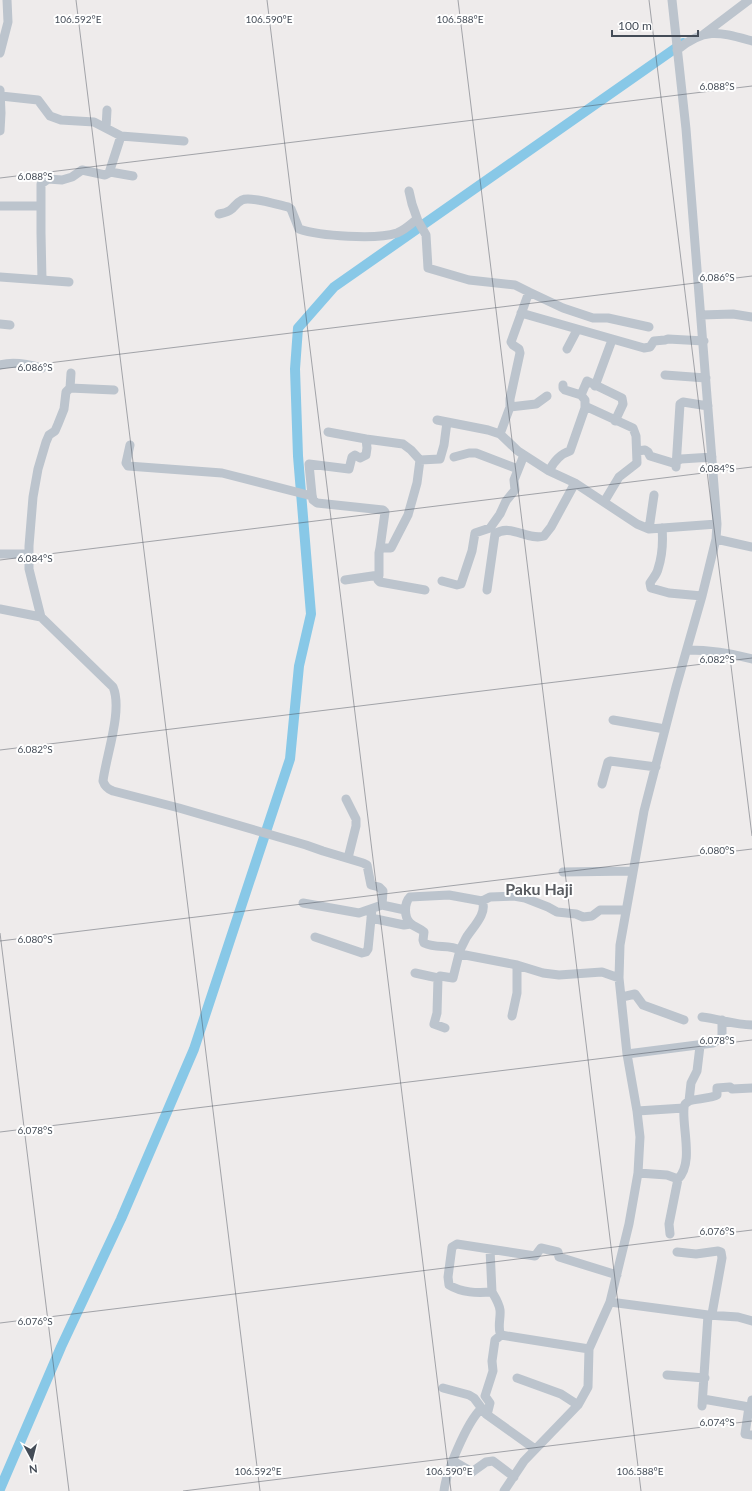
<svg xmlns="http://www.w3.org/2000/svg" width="752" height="1491" font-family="Lato,sans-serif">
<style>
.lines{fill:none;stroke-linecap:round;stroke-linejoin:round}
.river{stroke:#88c8e7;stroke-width:10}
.minor{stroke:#bcc4cd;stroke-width:9}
.ticks{fill:none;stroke:#444c57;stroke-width:1;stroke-opacity:0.45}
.labels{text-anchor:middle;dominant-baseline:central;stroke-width:4;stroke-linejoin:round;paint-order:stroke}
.quarter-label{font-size:16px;font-weight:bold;fill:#585b60;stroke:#fff}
.ticks-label{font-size:10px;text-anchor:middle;fill:#444c57;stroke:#fff;stroke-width:4;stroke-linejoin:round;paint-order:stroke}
</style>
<rect width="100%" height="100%" fill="#eeebeb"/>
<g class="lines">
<path class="river" d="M0 1489 61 1347 121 1219 194 1049 290 759 299 666 311 614 298 456 295 369 298 328 334 287 683 43"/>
<path class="minor" d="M704 34 749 0
M677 50C705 27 719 32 752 41
M0 53 8 22 7 0
M0 90 1 113 0 131
M1 96 38 100 50 116 61 120 94 122 121 136 184 141
M106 128 107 110
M110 172 133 176
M409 191 412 204 418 221 426 235 428 268 469 280 515 285 529 292 511 342 513 345 519 349 520 353 510 399V407L500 434
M0 206H41
M219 214C236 211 232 205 242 200 250 196 278 205 288 207L291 209 299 229C320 236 376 240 397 233 405 230 411 224 417 219
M0 277 69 282
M42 280 41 233V184L48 179 62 180 72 177 82 170 105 175 109 173 121 136
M529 292 563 308 593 318H608L649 327
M521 313 644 348 650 347 654 341 665 340 668 339 704 341
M701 315 733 314 752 317
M0 324 10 325
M567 349 577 330
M0 365C13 361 28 364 42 368
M665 375 706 378
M563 385V388L565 390 581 395
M595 386 612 340
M70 388 114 390
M585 406 633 428 636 436 637 463 619 477 604 502
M510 407 536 404 547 396
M437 420 488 430 500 434 518 451 549 471 575 483 637 524 649 529 717 524
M328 432 366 439
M130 445 126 463 128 466 222 473 308 495H312L309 464 349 469 352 457 355 455 360 458 366 455 367 448 366 439 403 444 411 450 420 460
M637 451 645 450 648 452 650 456 673 463 681 459 712 457
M454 457 469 453H476L518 469
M676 467 680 404 683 402 708 406
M549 471C554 461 560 454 570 451L585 408V400L581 395 587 381 622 398 623 404 615 421
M312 495 313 500 317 503 383 510 385 512 380 548
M662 528C663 540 662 557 658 569 657 574 653 578 650 583L651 588 669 593 702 596
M649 529 654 495
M716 539 752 547
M0 554H29
M379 575 378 580 380 582 425 590
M345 580 379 575V553L380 548H391L408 515 417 483 420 460 440 459 444 445 447 422
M442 581 457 585 461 584 472 551 475 533 490 528 500 514 506 501 515 490 514 480 524 455
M487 590 495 534C510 523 528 541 544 536L551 527 575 483
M0 609 41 617 113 687C123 710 106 756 103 781 105 787 108 789 113 791L179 808 306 845 323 851 363 863 367 865 371 885 379 887 383 891 382 905
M41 617 29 569V546L33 497 38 469 46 442 49 435 55 431 58 424 64 409 66 392 70 388 71 373
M687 650C709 650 731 653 752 659
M613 720 665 729
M602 784 608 762 610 761 656 767
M346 799 356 819V826L348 858
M563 872 633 871
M303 903 359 913 382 905 405 910
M371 918 404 925 411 924
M315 937 362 953 366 952 368 949 372 909
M460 950C462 946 464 942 466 938 472 928 488 913 482 901
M460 954 517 965 543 973 559 975 602 972 619 978
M415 973 438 978 440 976 453 978 460 950C448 944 437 949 424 943L423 940 424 932C420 928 414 927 410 923 404 917 404 903 410 897L449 895 482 901 490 897 514 896 525 898 548 907 557 912 576 914 583 917 592 916 600 910H626
M438 978 437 1013 434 1024 445 1028
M622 997 635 994 643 1005 684 1020
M512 1016 517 993V965
M702 1017C719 1019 735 1025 752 1025
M627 1054 713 1043 722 1037V1020
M689 1101C695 1099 713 1098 717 1095V1088L730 1087 732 1089 752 1088
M637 1111 684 1108
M638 1173 667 1175 678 1179 669 1224 670 1234
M678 1179C694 1163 682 1128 684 1108 684 1104 686 1103 689 1101L691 1083 697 1071 700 1046
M490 1249 492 1292
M677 1252 696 1254 718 1251 721 1252 722 1258 712 1314
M610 1302 708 1315 738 1317 752 1321
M589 1349 501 1335C497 1329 501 1317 500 1310 499 1303 495 1297 492 1292 477 1293 462 1293 449 1285L448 1277 452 1247 457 1244 535 1256 541 1248 558 1252 559 1257 617 1275
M667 1375 705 1378
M517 1378 561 1394 578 1405
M443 1388 469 1395 474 1398 486 1414 535 1449
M703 1399 749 1407 751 1406 752 1400
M702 1406 708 1315
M749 1407 745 1434 752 1435
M487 1415 490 1403 485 1396 493 1371 492 1361 495 1340 501 1335
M453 1461 472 1472 486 1462 493 1461 514 1477
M444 1491C446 1472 467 1422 481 1409
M504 1491 524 1461 578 1405 588 1387 589 1349 610 1302 629 1224 638 1173 640 1137 637 1111 627 1054 619 978 620 945 644 811 676 687 702 596 716 539 717 524 686 129 672 0"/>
</g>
<path class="ticks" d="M76 0 260 1491M267 0 451 1491M458 0 641 1491M649 0 752 836M0 178 752 86M0 369 752 276M0 560 752 467M0 750 752 658M0 933 69 1491M0 941 752 849M0 1132 752 1040M0 1323 752 1230M183 1491 752 1421"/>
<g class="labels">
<g class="quarter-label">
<text x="539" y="888">Paku Haji</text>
</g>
</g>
<g class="ticks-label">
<text x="78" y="23">106.592°E</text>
<text x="269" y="23">106.590°E</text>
<text x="460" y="23">106.588°E</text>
<text x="717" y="90">6.088°S</text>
<text x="35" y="180">6.088°S</text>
<text x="717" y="281">6.086°S</text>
<text x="35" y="371">6.086°S</text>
<text x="717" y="472">6.084°S</text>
<text x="35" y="562">6.084°S</text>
<text x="717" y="663">6.082°S</text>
<text x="35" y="753">6.082°S</text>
<text x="717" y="854">6.080°S</text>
<text x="35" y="943">6.080°S</text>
<text x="717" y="1044">6.078°S</text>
<text x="35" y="1134">6.078°S</text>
<text x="717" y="1235">6.076°S</text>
<text x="35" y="1325">6.076°S</text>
<text x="717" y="1426">6.074°S</text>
<text x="258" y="1475">106.592°E</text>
<text x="449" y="1475">106.590°E</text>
<text x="640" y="1475">106.588°E</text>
</g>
<g transform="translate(32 1459) rotate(173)" stroke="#ffffff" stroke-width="3" paint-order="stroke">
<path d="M0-3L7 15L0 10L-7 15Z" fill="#444c57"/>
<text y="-6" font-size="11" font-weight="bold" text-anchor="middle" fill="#444c57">N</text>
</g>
<path d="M612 30v6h86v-6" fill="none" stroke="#444c57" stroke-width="2"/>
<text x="618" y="30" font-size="12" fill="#444c57" stroke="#ffffff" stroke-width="3" paint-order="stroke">100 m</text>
</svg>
